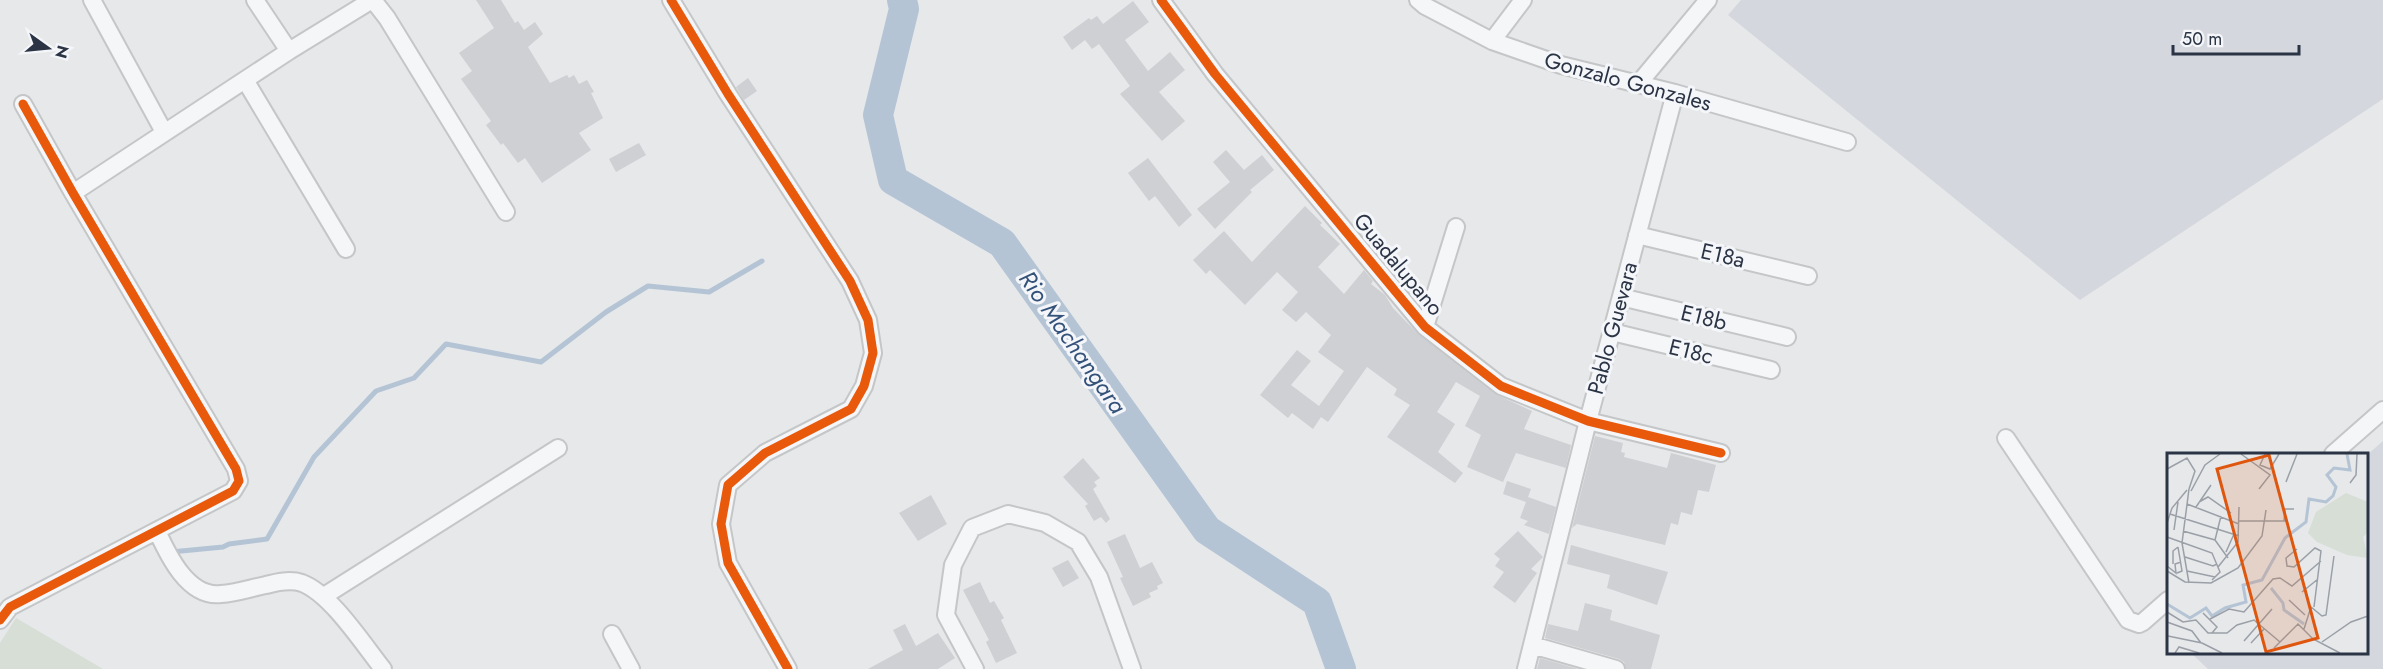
<svg xmlns="http://www.w3.org/2000/svg" width="2383" height="669" font-family="Jost,sans-serif">
<style>
.built{fill:#d4d7dd}
.green{fill:#d6ded6}
.lines{fill:none;stroke-linecap:round;stroke-linejoin:round}
.stream{stroke:#b4c4d5;stroke-width:5}
.river{stroke:#b4c4d5;stroke-width:30}
.building{fill:#ced0d3}
.minor-casing{stroke:#c4c6c8;stroke-width:20}
.minor{stroke:#f5f6f7;stroke-width:16}
.cycleway-casing{stroke:#f4f6f9;stroke-width:13}
.cycleway{stroke:#e8590c;stroke-width:9}
.labels{text-anchor:middle;dominant-baseline:central;stroke-width:6;stroke-linejoin:round;paint-order:stroke}
.street-label{font-size:22px;fill:#2b3445;stroke:#f4f6f9}
.water-label{font-size:24px;font-style:italic;fill:#34527a;stroke:#f4f6f9}
.inset-river{fill:none;stroke:#b4c4d5;stroke-width:3}
.inset-road{fill:none;stroke:#9ba0a8;stroke-width:1.5}
.view{fill:#df570f;fill-opacity:0.15;stroke:#df570f;stroke-width:3}
.inset-edge{fill:none;stroke:#2b3445;stroke-width:3}
</style>
<rect width="100%" height="100%" fill="#e6e8ea"/>
<path class="built" d="M1741 0H2383V99L2080 300 1728 15Z
M2383 441V669H2208L2191 653 2366 652 2367 455Z"/>
<path class="green" d="M16 618 103 669H0V643Z"/>
<g class="lines">
<path class="stream" d="M171 552 223 547 229 544 267 539 314 457 376 391 414 378 446 344 541 362 606 312 648 286 709 292 762 261"/>
<path class="river" d="M902 0 904 9 878 115 893 180 1002 243 1207 530 1317 602 1341 669"/>
</g>
<path class="building" d="M476 0H501L515 23 518 21 524 30 535 22 543 34 528 47 550 83 567 75 569 78 574 75 579 84 587 80 594 92 591 93 603 118 579 133 591 150 542 183 525 158 518 163 503 143 501 145 486 125 491 121 461 79 472 71 459 53 494 28Z
M1133 1 1149 22 1125 40 1148 71 1170 52 1185 70 1159 92 1185 121 1162 141 1120 94 1130 86 1099 44 1092 49 1085 40 1072 50 1063 37 1089 18 1091 20 1097 16 1103 24Z
M748 78 757 91 744 100 736 87Z
M639 143 646 155 616 172 609 159Z
M1226 150 1244 170 1262 155 1274 170 1250 190 1252 192 1215 229 1197 209 1230 182 1213 162Z
M1148 158 1192 215 1179 227 1155 196 1149 201 1128 173Z
M1305 206 1322 223 1320 225 1340 244 1318 267 1344 294 1364 270 1373 281 1371 284 1385 295 1393 308 1419 335 1495 394 1532 411 1524 429 1571 445 1566 468 1516 453 1503 482 1467 467 1481 435 1465 426 1480 396 1456 382 1437 412 1455 424 1438 452 1463 473 1455 483 1387 437 1410 405 1394 395 1397 389 1367 367 1328 422 1321 417 1313 429 1292 413 1288 418 1260 395 1297 350 1311 361 1291 385 1319 406 1344 371 1318 352 1331 335 1306 312 1296 322 1282 310 1298 292 1277 272 1245 305 1210 270 1206 274 1193 260 1224 231 1252 262Z
M1595 436 1623 443 1621 452 1625 453 1624 457 1667 468 1671 453 1716 465 1709 492 1698 490 1692 515 1681 512 1678 525 1671 523 1665 545 1577 524 1572 528Z
M1083 458 1100 478 1094 482 1097 486 1093 489 1110 519 1106 523 1101 517 1094 521 1085 506 1088 504 1063 477Z
M1507 481 1531 489 1528 497 1556 507 1549 534 1524 525 1528 521 1520 518 1526 502 1503 494Z
M931 495 947 524 918 541 899 513Z
M1518 531 1543 557 1531 569 1537 573 1515 603 1493 587 1504 572 1495 566 1500 559 1494 554Z
M1125 534 1140 568 1152 562 1163 583 1157 586 1158 589 1149 593 1151 597 1133 606 1120 578 1123 577 1107 542Z
M1571 545 1668 572 1657 605 1607 588 1610 575 1567 564Z
M1068 560 1079 578 1063 587 1052 568Z
M980 582 990 603 994 601 1004 618 1001 620 1017 653 996 663 986 642 989 640 963 590Z
M1585 603 1612 610 1610 620 1660 635 1651 669H1626L1624 662 1619 659 1545 638 1548 624 1578 631Z
M905 624 916 646 938 633 955 658 938 669H868L903 650 893 630Z
M1540 658 1578 669H1537Z"/>
<g class="lines">
<g class="minor-casing">
<path id="minor" d="M92 0 164 132
M255 0 289 51
M373 0 387 18 506 212
M671 0 728 94 850 281 868 320 873 353 864 386 851 409 765 453 728 485 721 524 728 563 788 669
M1161 0 1215 74 1425 327 1501 386 1588 421 1721 453
M1418 0 1425 6 1492 41 1561 65 1675 93 1847 142
M1492 41 1523 0
M245 80 346 249
M1639 83 1708 0
M73 193 289 51 372 0
M1637 235 1808 276
M1621 297 1787 337
M1425 327 1456 227
M1612 332 1771 370
M2006 438 2128 620 2139 624 2143 622 2168 600
M2333 454 2383 410
M157 531C168 555 188 598 221 594 236 593 251 588 266 585 277 582 290 579 302 583 331 594 363 644 383 669
M324 596 558 448
M0 620 10 607 233 491 239 481 236 469 73 193 23 104
M612 634 631 669
M1532 645 1616 669
M975 669 946 615 953 565 972 528 1008 514 1045 523 1078 542 1099 577 1132 669
M1526 669 1588 421 1675 93"/>
</g>
<use href="#minor" class="minor"/>
<g class="cycleway-casing">
<path id="cycleway" d="M671 0 728 94 850 281 868 320 873 353 864 386 851 409 765 453 728 485 721 524 728 563 788 669
M1161 0 1215 74 1425 327 1501 386 1588 421 1721 453
M0 620 10 607 233 491 239 481 236 469 73 193 23 104"/>
</g>
<use href="#cycleway" class="cycleway"/>
</g>
<g class="labels">
<g class="street-label">
<text transform="translate(1628 81) rotate(15)">Gonzalo Gonzales</text>
<text transform="translate(1723 255) rotate(13)">E18a</text>
<text transform="translate(1399 264) rotate(50)">Guadalupano</text>
<text transform="translate(1704 317) rotate(14)">E18b</text>
<text transform="translate(1612 328) rotate(-75)">Pablo Guevara</text>
<text transform="translate(1691 351) rotate(14)">E18c</text>
</g>
<g class="water-label">
<text transform="translate(1073 342) rotate(55)">Rio Machangara</text>
</g>
</g>
<g transform="translate(2167 453)">
<rect width="201" height="201" fill="#e6e8ea"/>
<path d="M179 40 201 49V79L196 84 201 105 180 102 150 89 141 80 149 59Z" fill="#d6ded6"/>
<path class="inset-river" d="M104 135 116 150 117 157 137 171M0 151 23 165 39 155 45 163 58 155 79 149 76 132 95 127 118 85 139 69 142 46 159 49 166 43 169 34 160 22 167 15 183 17 180 1"/>
<path class="inset-road" d="M74 1 103 22 92 36M98 1 93 12 103 16 112 1M0 16 20 5 28 18 22 36M119 29 130 1M183 30 189 22 190 1M24 38 38 12 53 1M32 49 41 44 64 60M20 51 72 71M29 54 44 32M3 61 72 83M72 68H120M117 68 118 56H127M0 70 5 55 20 37M7 77 11 49M16 78 48 87 61 105M0 84 45 100 53 119 45 127M48 87 54 63M130 96 119 105 120 113 127 114 148 95 154 98 147 154M59 99 67 81M18 104 46 113 50 111M6 111V98L11 94M0 113 9 120 8 111 14 109M51 114 71 89 72 54M0 118 18 129 44 130 71 115 95 83 99 57M20 118 48 124M10 120 15 118 11 94M22 130 15 90 22 36M135 139 151 126M122 147 138 162M0 159 16 169 29 167 41 180H60L70 172 87 167 113 189M36 160 50 174 45 180M43 166 62 156 77 159 106 126 113 125 125 133 154 108M0 169 25 178 34 190M137 176 144 154 155 163 159 162 167 103M1 183 35 190 55 200M77 188 105 156M155 189 184 169 201 163M84 190 97 176M107 195 131 171 146 186 173 200M8 200 12 194 32 200"/>
<path class="view" d="M102 2 151 185 99 199 50 16Z"/>
<rect width="201" height="201" class="inset-edge"/>
</g>
<g transform="translate(48 48) rotate(105)" stroke="#f4f6f9" stroke-width="4.5" paint-order="stroke">
<path d="M0-4.5L10 22L0 15L-10 22Z" fill="#2b3445"/>
<text y="-9" font-size="16" font-weight="bold" text-anchor="middle" fill="#2b3445">N</text>
</g>
<path d="M2173 45v9h126v-9" fill="none" stroke="#2b3445" stroke-width="3"/>
<text x="2182" y="45" font-size="18" fill="#2b3445" stroke="#f4f6f9" stroke-width="4.5" paint-order="stroke">50 m</text>
</svg>
